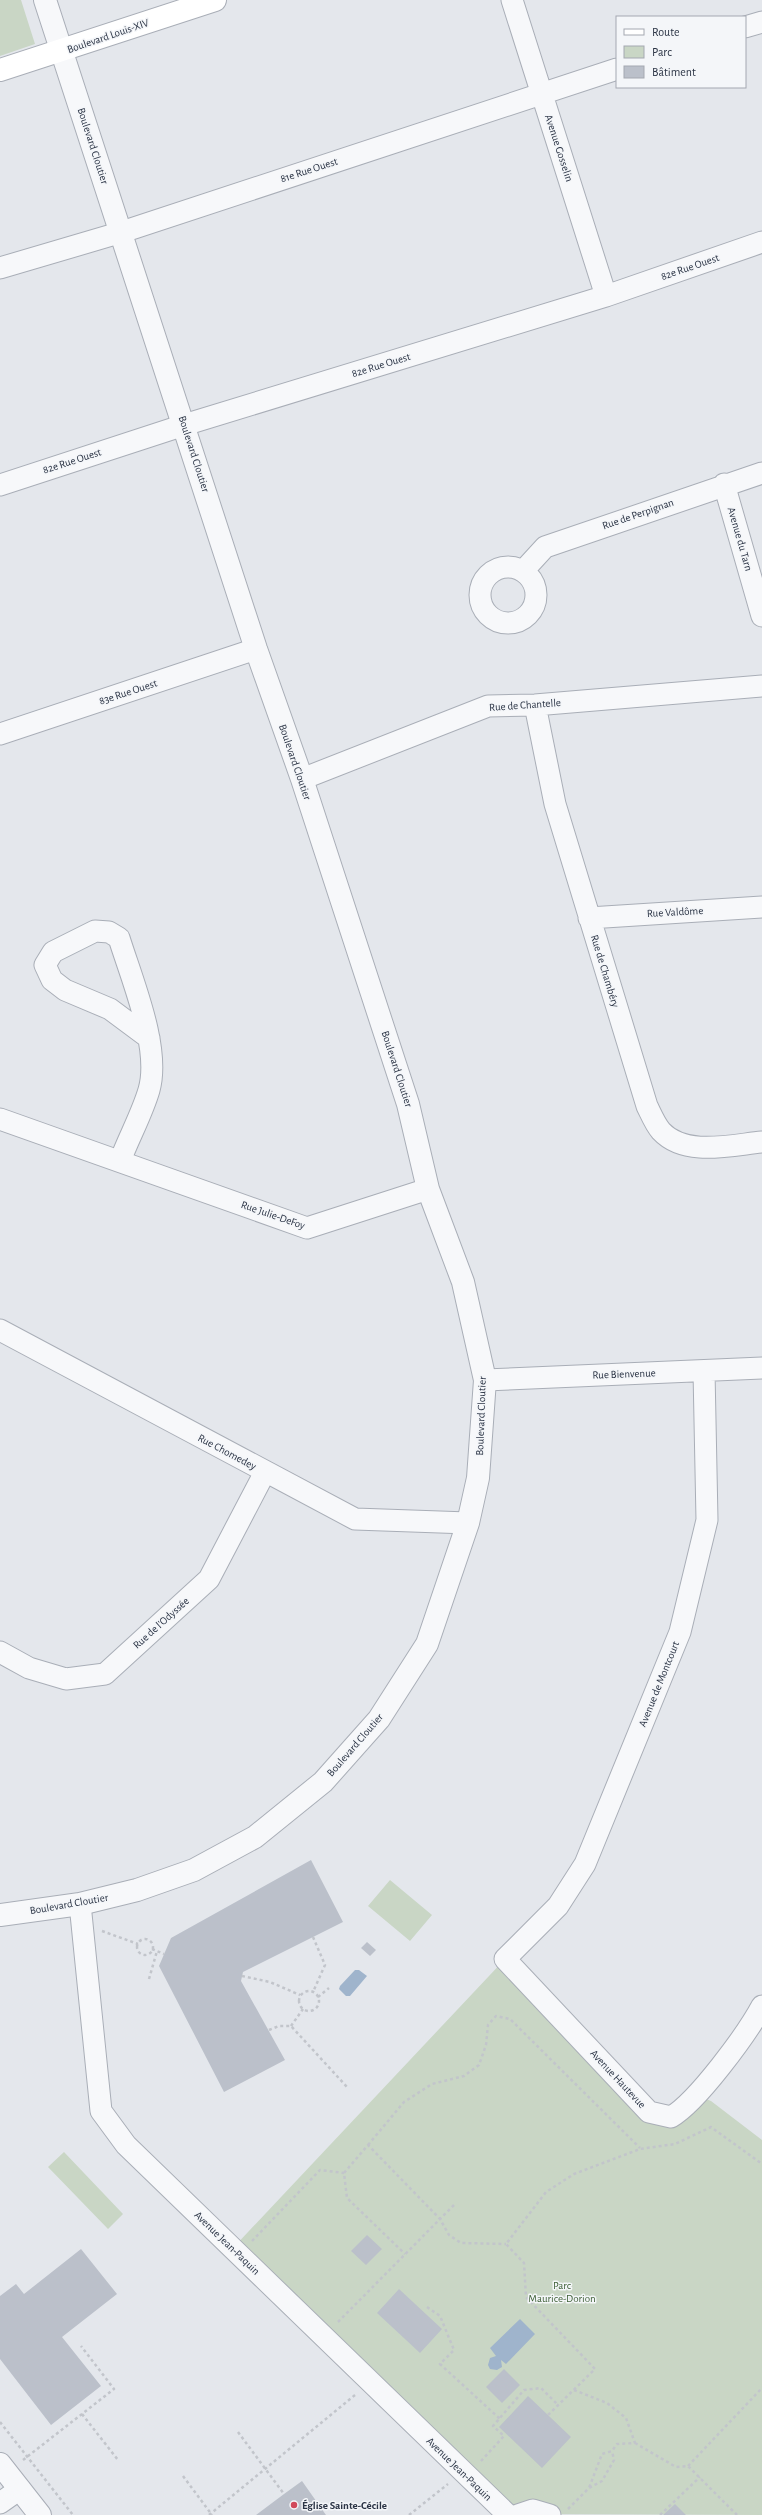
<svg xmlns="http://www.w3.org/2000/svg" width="762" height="2515" font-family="'Alegreya Sans',sans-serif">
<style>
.green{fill:#c9d6c5}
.water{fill:#9fb4cc}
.building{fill:#bbc0ca}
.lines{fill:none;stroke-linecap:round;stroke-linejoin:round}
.minor-casing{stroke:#a9aeb7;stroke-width:23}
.tertiary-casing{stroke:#a9aeb7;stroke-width:24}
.secondary-casing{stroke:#a9aeb7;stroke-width:24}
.path{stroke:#c2c5cb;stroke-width:2.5;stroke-dasharray:3 3;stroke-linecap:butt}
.minor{stroke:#f7f8fa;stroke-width:21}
.tertiary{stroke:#f7f8fa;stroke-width:22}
.secondary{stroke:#fff;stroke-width:22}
.poi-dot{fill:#d1495b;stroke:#f4f6f9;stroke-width:1.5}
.labels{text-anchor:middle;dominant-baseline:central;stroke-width:3;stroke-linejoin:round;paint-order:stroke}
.street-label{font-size:11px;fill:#2b3445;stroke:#f4f6f9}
.park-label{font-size:11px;fill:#3f6138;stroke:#f4f6f9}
.poi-label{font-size:11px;font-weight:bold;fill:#2b3445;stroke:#f4f6f9;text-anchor:start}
</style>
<rect width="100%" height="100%" fill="#e4e7ec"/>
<path class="green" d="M0 0H21L35 44 0 56Z
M390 1880 432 1915 410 1941 368 1906Z
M505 1959 649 2112 671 2117 696 2095 711 2101 762 2140V2515L519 2514 233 2248Z
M64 2152 123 2214 108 2229 48 2167Z"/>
<path class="water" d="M355 1970H359L367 1976 350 1996H346L339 1989 340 1986Z
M520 2319 535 2334 506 2364 501 2360 502 2367 497 2370 490 2369 488 2365 490 2358 496 2356 490 2348Z"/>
<path class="building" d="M311 1860 343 1922 243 1972 241 1981 285 2060 224 2092 159 1966 171 1938Z
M367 1942 376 1950 370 1956 361 1948Z
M367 2235 382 2249 366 2265 351 2251Z
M81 2249 117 2294 62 2337 101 2386 51 2425 0 2359V2296L16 2284 24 2294Z
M399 2289 442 2329 420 2353 377 2313Z
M504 2369 520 2385 502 2403 486 2387Z
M528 2396 571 2437 542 2468 499 2427Z
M302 2481 326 2515H256L284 2494Z
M675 2504 686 2515H663Z"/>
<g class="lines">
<g class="minor-casing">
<path id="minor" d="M512 0 606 296
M745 27 762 22
M0 268 122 232 617 69
M724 484 762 616
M0 485 184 425 606 296 762 242
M480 595a28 28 0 1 1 56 0a28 28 0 1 1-56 0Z
M523 571 545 547 762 473
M535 705 555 804 647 1106C651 1114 655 1124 661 1131 685 1157 731 1145 762 1142
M0 734 256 649
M302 779 488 706 535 705 762 686
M589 918 762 907
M0 1119 307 1228 428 1189
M120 1161C129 1137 142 1114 149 1090 161 1048 132 980 119 938L109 932 95 931 53 952 45 965 52 980 65 990 110 1009 149 1038
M0 1330 355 1519 468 1523
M704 1371 707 1520 680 1632 585 1864 558 1906 505 1959 649 2112 671 2117C697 2102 747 2034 762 2006
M485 1380 762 1368
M0 1652 29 1668 66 1679 105 1674 209 1579 265 1472
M80 1904 101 2111 126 2145 508 2515
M0 2503 20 2489
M518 2515 533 2510 550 2515"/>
</g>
<g class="tertiary-casing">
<path id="tertiary" d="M0 1915 80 1904 137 1890 194 1870 255 1837 323 1782 379 1719 427 1644 468 1523 478 1478 485 1380 463 1282 428 1189 408 1104 302 779 256 649 45 0
M0 2464 40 2515"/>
</g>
<g class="secondary-casing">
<path id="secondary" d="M0 70 215 0"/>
</g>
<path class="path" d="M102 1931 138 1944
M313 1937 325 1965 313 1992
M137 1947a8 8 0 1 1 16 0a8 8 0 1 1-16 0Z
M152 1949 164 1954
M242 1976 270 1982 300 1995
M149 1979 157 1951
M299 2001a10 10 0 1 1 20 0a10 10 0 1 1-20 0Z
M318 1997 329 1988
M291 2026 303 2009
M269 2030 279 2026H291L347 2087
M368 2145 404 2102 432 2084 464 2076 479 2065 486 2045 488 2025 496 2016 510 2019 640 2148
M454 2205 440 2219 449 2235 461 2243 506 2244
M252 2241 320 2170 344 2173
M427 2307 440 2316 454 2350 440 2364 500 2419
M338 2322 440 2219 368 2145 344 2173 347 2198 405 2254
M574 2390 607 2403 626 2418 635 2443 617 2444 612 2451 602 2454 589 2488
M82 2414 118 2460
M548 2415 595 2369 526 2297 524 2263 506 2244 546 2192 574 2174 640 2149 675 2144 711 2127 762 2164
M0 2422 73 2515
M238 2432 284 2494
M635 2443 676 2467 688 2466 737 2515
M23 2460 114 2389 81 2346
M481 2461 504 2436 493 2426 524 2390 541 2388 558 2405
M688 2466 762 2388
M183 2476 212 2515
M568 2509 589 2488 602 2481 614 2460 612 2451
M209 2515 355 2395
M409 2515 448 2484
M660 2515 700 2477"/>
<use href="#minor" class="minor"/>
<use href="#tertiary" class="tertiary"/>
<use href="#secondary" class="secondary"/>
</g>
<circle class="poi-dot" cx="294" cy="2505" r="4"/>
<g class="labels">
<g class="street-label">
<text transform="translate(108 36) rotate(-19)">Boulevard Louis-XIV</text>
<text transform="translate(93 146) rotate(72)">Boulevard Cloutier</text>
<text transform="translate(559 148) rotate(72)">Avenue Gosselin</text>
<text transform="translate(309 170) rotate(-18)">81e Rue Ouest</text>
<text transform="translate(690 267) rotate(-19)">82e Rue Ouest</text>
<text transform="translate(381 365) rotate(-17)">82e Rue Ouest</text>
<text transform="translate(194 454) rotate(72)">Boulevard Cloutier</text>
<text transform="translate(72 461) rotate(-18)">82e Rue Ouest</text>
<text transform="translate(638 514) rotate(-19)">Rue de Perpignan</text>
<text transform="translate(740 539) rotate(74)">Avenue du Tarn</text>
<text transform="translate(128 692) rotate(-18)">83e Rue Ouest</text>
<text transform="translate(525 705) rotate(-4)">Rue de Chantelle</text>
<text transform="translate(295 762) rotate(71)">Boulevard Cloutier</text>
<text transform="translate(675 912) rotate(-3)">Rue Valdôme</text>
<text transform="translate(605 971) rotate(73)">Rue de Chambéry</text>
<text transform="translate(397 1069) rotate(72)">Boulevard Cloutier</text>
<text transform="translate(273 1215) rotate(19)">Rue Julie-DeFoy</text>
<text transform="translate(624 1374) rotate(-2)">Rue Bienvenue</text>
<text transform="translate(481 1416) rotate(-88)">Boulevard Cloutier</text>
<text transform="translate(227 1452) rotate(28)">Rue Chomedey</text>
<text transform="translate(161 1623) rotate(-42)">Rue de l'Odyssée</text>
<text transform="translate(659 1684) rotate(-68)">Avenue de Montcourt</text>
<text transform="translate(355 1745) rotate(-49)">Boulevard Cloutier</text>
<text transform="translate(69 1904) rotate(-10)">Boulevard Cloutier</text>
<text transform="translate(618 2079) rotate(47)">Avenue Hautevue</text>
<text transform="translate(227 2243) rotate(44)">Avenue Jean-Paquin</text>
<text transform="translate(459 2469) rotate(44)">Avenue Jean-Paquin</text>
</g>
<g class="park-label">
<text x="562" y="2285">Parc<tspan x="562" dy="13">Maurice-Dorion</tspan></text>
</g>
<g class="poi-label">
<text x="302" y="2505">Église Sainte-Cécile</text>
</g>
</g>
<rect x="616" y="16" width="130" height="72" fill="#f4f6f9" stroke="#a4a8b1"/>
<rect x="624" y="29" width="20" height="6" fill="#ffffff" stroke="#a4a8b1"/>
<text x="652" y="36" font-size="12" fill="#2b3445">Route</text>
<rect x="624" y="46" width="20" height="12" fill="#c9d6c5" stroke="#a4a8b1"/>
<text x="652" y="56" font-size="12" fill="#2b3445">Parc</text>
<rect x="624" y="66" width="20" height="12" fill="#bbc0ca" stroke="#a4a8b1"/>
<text x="652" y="76" font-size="12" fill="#2b3445">Bâtiment</text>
</svg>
